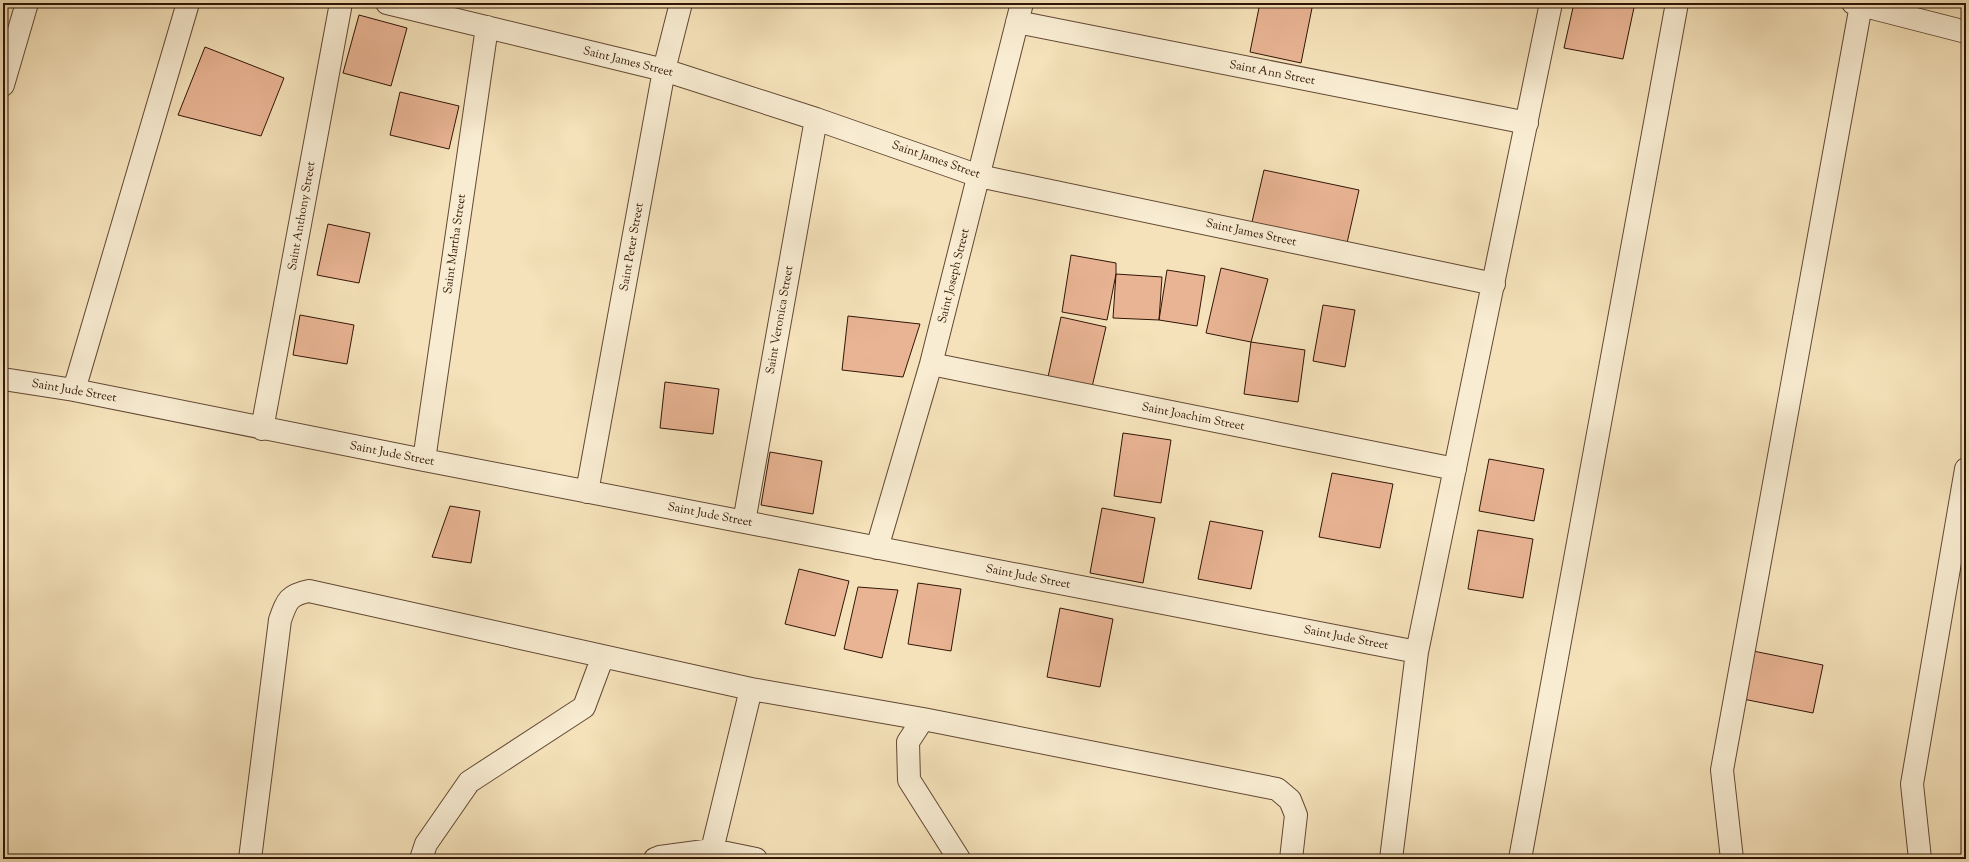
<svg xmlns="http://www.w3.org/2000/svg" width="1969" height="862" font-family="'Sorts Mill Goudy',serif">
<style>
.building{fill:#e9b494;stroke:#311506}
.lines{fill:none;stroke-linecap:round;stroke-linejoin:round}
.minor-casing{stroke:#624833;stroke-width:24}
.minor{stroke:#f8ecd2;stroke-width:22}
.labels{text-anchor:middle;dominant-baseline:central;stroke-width:3;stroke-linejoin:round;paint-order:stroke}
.street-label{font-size:12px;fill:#311506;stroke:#f8ecd2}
</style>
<rect width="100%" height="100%" fill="#f5e2ba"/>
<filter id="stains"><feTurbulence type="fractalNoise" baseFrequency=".005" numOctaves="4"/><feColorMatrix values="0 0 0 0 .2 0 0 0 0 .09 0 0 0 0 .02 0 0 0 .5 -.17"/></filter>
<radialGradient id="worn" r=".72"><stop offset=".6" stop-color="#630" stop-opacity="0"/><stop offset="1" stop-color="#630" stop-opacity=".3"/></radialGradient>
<path class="building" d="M1260 3H1313L1301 63 1250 52Z
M1574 3H1635L1623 59 1564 48Z
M359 15 407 28 391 86 343 73Z
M205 47 284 78 261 136 178 115Z
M400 92 459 106 449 149 390 135Z
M1264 170 1359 190 1347 243 1252 222Z
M328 224 370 233 359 283 317 275Z
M1071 255 1116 263V274L1107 320 1062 312Z
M1221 268 1268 279 1251 342 1206 333Z
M1167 270 1205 276 1197 326 1159 320Z
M1116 274 1162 277 1159 320 1113 318Z
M1323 305 1355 310 1345 367 1313 361Z
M300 315 354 325 347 364 293 355Z
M848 316 920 324 903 377 842 370Z
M1061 317 1106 327 1092 387 1048 377Z
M1251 342 1305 350 1298 402 1244 394Z
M665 382 719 389 713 434 660 428Z
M1123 433 1171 440 1161 503 1114 496Z
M770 452 822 461 813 514 761 505Z
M1489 459 1544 469 1534 521 1479 511Z
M1332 473 1393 484 1380 548 1319 537Z
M450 506 480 511 471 563 432 557Z
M1102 508 1155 518 1143 583 1090 573Z
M1210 521 1263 531 1251 589 1198 579Z
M1478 530 1533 539 1523 598 1468 589Z
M799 569 849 581 835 636 785 624Z
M918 583 961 589 951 651 908 644Z
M858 587 898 590 882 658 844 649Z
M1060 608 1113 619 1100 687 1047 677Z
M1753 651 1823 665 1813 713 1743 699Z"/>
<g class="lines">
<g class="minor-casing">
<path id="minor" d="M387 3 664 70 816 119 979 176 1494 284
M1853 3 1966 32
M1017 22 1527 123
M3 85 27 3
M931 364 1455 469
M3 379 74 390 424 460 1417 652
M74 390 188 3
M262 429 341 3
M424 460 487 27
M587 492 664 70 681 3
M744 522 816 119
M877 548 931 364 1022 3
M923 719 908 742 909 780 959 859
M712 850 751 689
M250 859 280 620C287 600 289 595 309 591L751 689 923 719 1277 789 1290 800 1296 815 1291 859
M421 859 426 844 469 782 584 707 603 656
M655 859 660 857 712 850 756 859
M1391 859 1417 652 1551 3
M1520 859 1677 3
M1732 859 1722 770 1861 5
M1920 859 1912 784 1966 469"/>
</g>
<use href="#minor" class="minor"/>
</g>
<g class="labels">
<g class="street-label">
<text transform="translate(628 62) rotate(14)">Saint James Street</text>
<text transform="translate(1272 73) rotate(11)">Saint Ann Street</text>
<text transform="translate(936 160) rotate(19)">Saint James Street</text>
<text transform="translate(302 216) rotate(-80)">Saint Anthony Street</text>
<text transform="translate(1251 233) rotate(12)">Saint James Street</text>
<text transform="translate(455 244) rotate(-82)">Saint Martha Street</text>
<text transform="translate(632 247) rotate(-80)">Saint Peter Street</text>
<text transform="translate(954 276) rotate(-76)">Saint Joseph Street</text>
<text transform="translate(780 320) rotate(-80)">Saint Veronica Street</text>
<text transform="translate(74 391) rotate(10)">Saint Jude Street</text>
<text transform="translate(1193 417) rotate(11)">Saint Joachim Street</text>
<text transform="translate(392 454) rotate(11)">Saint Jude Street</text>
<text transform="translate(710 515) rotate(11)">Saint Jude Street</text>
<text transform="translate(1028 577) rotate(11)">Saint Jude Street</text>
<text transform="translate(1346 638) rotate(11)">Saint Jude Street</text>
</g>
</g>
<rect width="1969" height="862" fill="none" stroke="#f5e2ba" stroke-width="16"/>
<rect x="4" y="4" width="1961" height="854" fill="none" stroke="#311506" stroke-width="2"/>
<rect x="8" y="8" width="1953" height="846" fill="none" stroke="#311506"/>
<rect width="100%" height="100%" filter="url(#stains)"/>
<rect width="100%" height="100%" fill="url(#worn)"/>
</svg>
